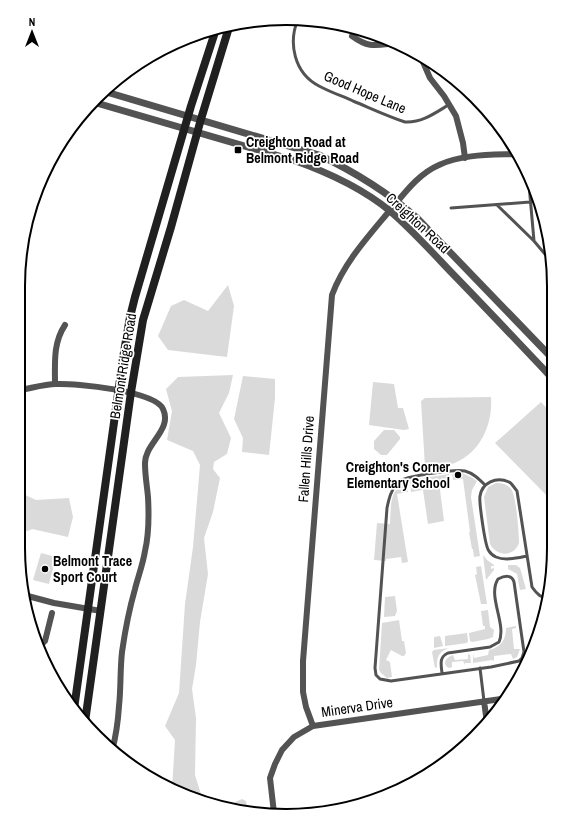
<svg xmlns="http://www.w3.org/2000/svg" width="572" height="834" font-family="'Archivo Narrow',sans-serif">
<style>
.green{fill:#dadada}
.lines{fill:none;stroke-linecap:round;stroke-linejoin:round}
.service{stroke:#535353;stroke-width:3}
.minor{stroke:#535353;stroke-width:6}
.tertiary{stroke:#535353;stroke-width:7}
.secondary{stroke:#202020;stroke-width:8}
.poi-dot{fill:#000;stroke:#fff;stroke-width:1.5}
.labels{text-anchor:middle;dominant-baseline:central;stroke-width:3.5;stroke-linejoin:round;paint-order:stroke}
.street-label{font-size:14px;fill:#000;stroke:#fff}
.poi-label{font-size:14px;font-weight:bold;fill:#000;stroke:#fff;text-anchor:start}
.rim{fill:none;stroke:#000;stroke-width:2}
</style>
<rect width="100%" height="100%" fill="#fff"/>
<path class="green" d="M228 285 234 306 227 357 168 350 158 336 171 306 184 300 208 311Z
M233 375 229 393 219 413 231 438 227 454 214 462 213 469 220 478 213 512 204 538 208 574 200 622 196 665 192 689 196 718 195 775 203 801 183 796 172 789 175 740 165 726 179 693 185 604 193 547 200 465 193 451 167 440 172 411 166 389 178 377Z
M243 376 275 379V398L269 455 242 452 243 438 234 419Z
M373 382 394 384 398 408H403L409 429 404 430 369 425Z
M491 397C493 426 479 456 449 465 441 467 433 467 425 467L421 401 425 398Z
M541 402 552 414 553 502 495 443Z
M384 430H394L400 437V439L387 455H381L374 449V441Z
M462 473 471 477 477 481 472 490 471 497 480 556 474 557 473 549H472L469 532H470L463 479 453 480 452 474Z
M449 474V480L439 482 444 521 428 524 423 490 411 492 410 480Z
M407 481 408 492 397 494 408 562 402 563 401 557 386 559V561L374 560 377 523 390 524C391 507 389 489 407 481Z
M496 483C502 483 507 484 511 489 516 494 519 533 519 543 514 557 497 557 490 544L484 497 488 487Z
M19 492 36 500 69 498 73 517 68 537 32 529 28 531 18 529Z
M41 553 56 557 49 584 33 580Z
M483 555 487 560 494 565V566H491V569L494 568V570L486 580Z
M508 565H516L520 568 526 589 520 590 517 574 508 569Z
M481 566 487 604H481L475 575 477 574 476 567Z
M395 596 397 611 395 616 384 617 385 597Z
M488 610 490 627 494 630 493 637 488 639 472 642 470 641 469 633 485 629V626H483L481 611Z
M399 620 402 641H404L406 653 404 656H402L391 650 386 660 390 662 392 677 387 678 381 673 379 670 382 623Z
M516 626V628L512 629 514 649H520L517 657 513 659 511 654 494 656V661L492 660 473 663V653L474 658 488 655 489 650C501 647 506 640 506 628Z
M467 633 468 641 467 643 445 646V636Z
M440 636 443 646 434 648V637Z
M449 648C440 651 436 657 437 667L435 668 432 652 434 650Z
M468 654 470 655 471 663H465V665L463 661 452 662V667L450 668 447 667 445 664C445 659 448 657 453 655L455 660 468 659Z
M242 799 246 801 248 813 236 810 235 802Z"/>
<g class="lines">
<path class="service" d="M298 19C288 43 294 73 319 86 330 92 342 96 353 101 370 108 387 116 405 122 422 123 435 113 450 104
M528 173 534 241 549 259
M497 205 534 241
M451 208 530 202
M527 556C517 558 505 561 496 557 494 556 490 553 489 551 485 547 479 502 480 496 482 483 496 476 509 482 512 483 514 488 517 491L532 587C537 594 541 598 549 599
M480 668 484 701
M442 673C441 664 439 657 448 653L490 647 499 642C507 624 487 596 498 579 504 576 512 574 514 582L524 652 522 658 519 661 491 667 391 681 380 679 376 675 375 668 387 508C389 498 391 490 398 482 405 476 455 469 465 471 473 473 479 479 485 485"/>
<path class="minor" d="M352 36C370 49 376 45 398 43
M420 55 430 78 444 96 456 116 463 143 465 158
M55 384C55 363 53 343 65 325
M21 390C32 388 45 384 56 384 76 383 155 391 163 409 173 430 144 444 145 464 145 475 147 486 148 497 149 515 149 534 145 551 143 564 138 577 135 589 129 610 125 631 122 652 120 670 121 688 119 706 118 722 116 736 112 751
M24 595 54 603 101 611
M40 646 45 641 52 613
M484 701 487 723
M313 726 306 707 303 692V661L332 295C343 265 365 240 386 215 402 197 416 175 439 165 462 154 491 155 517 154
M274 813 270 778 275 764 282 750 294 737 313 726 508 698"/>
<path class="tertiary" d="M103 91 319 155C355 172 387 192 417 218L551 357
M93 102 293 160C327 172 362 188 390 211 411 229 431 251 450 271 484 306 518 342 551 377"/>
<path class="secondary" d="M74 709 123 358 130 317 135 297 191 106 216 29
M85 722 131 392 143 320 171 227 201 119 230 24"/>
</g>
<g class="poi-dot">
<rect x="234" y="146" width="8" height="8" rx="2"/>
<circle cx="458" cy="475" r="4"/>
<circle cx="45" cy="569" r="4"/>
</g>
<g class="labels">
<g class="street-label">
<text transform="translate(365 92) rotate(23)">Good Hope Lane</text>
<text transform="translate(418 223) rotate(43)">Creighton Road</text>
<text transform="translate(123 366) rotate(-81)">Belmont Ridge Road</text>
<text transform="translate(306 459) rotate(-86)">Fallen Hills Drive</text>
<text transform="translate(357 707) rotate(-8)">Minerva Drive</text>
</g>
<g class="poi-label">
<text x="246" y="142">Creighton Road at<tspan x="246" dy="16">Belmont Ridge Road</tspan></text>
<text x="450" y="467" text-anchor="end">Creighton's Corner<tspan x="450" dy="16">Elementary School</tspan></text>
<text x="53" y="561">Belmont Trace<tspan x="53" dy="16">Sport Court</tspan></text>
</g>
</g>
<path d="M0 0H572V834H0ZM286 25H286A261 261 0 0 1 547 286V548A261 261 0 0 1 286 809H286A261 261 0 0 1 25 548V286A261 261 0 0 1 286 25Z" fill="#fff" fill-rule="evenodd"/>
<path class="rim" d="M286 25H286A261 261 0 0 1 547 286V548A261 261 0 0 1 286 809H286A261 261 0 0 1 25 548V286A261 261 0 0 1 286 25Z"/>
<g transform="translate(32 32)" stroke="#ffffff" stroke-width="3" paint-order="stroke">
<path d="M0-3L7 15L0 10L-7 15Z" fill="#000000"/>
<text y="-6" font-size="11" font-weight="bold" text-anchor="middle" fill="#000000">N</text>
</g>
</svg>
